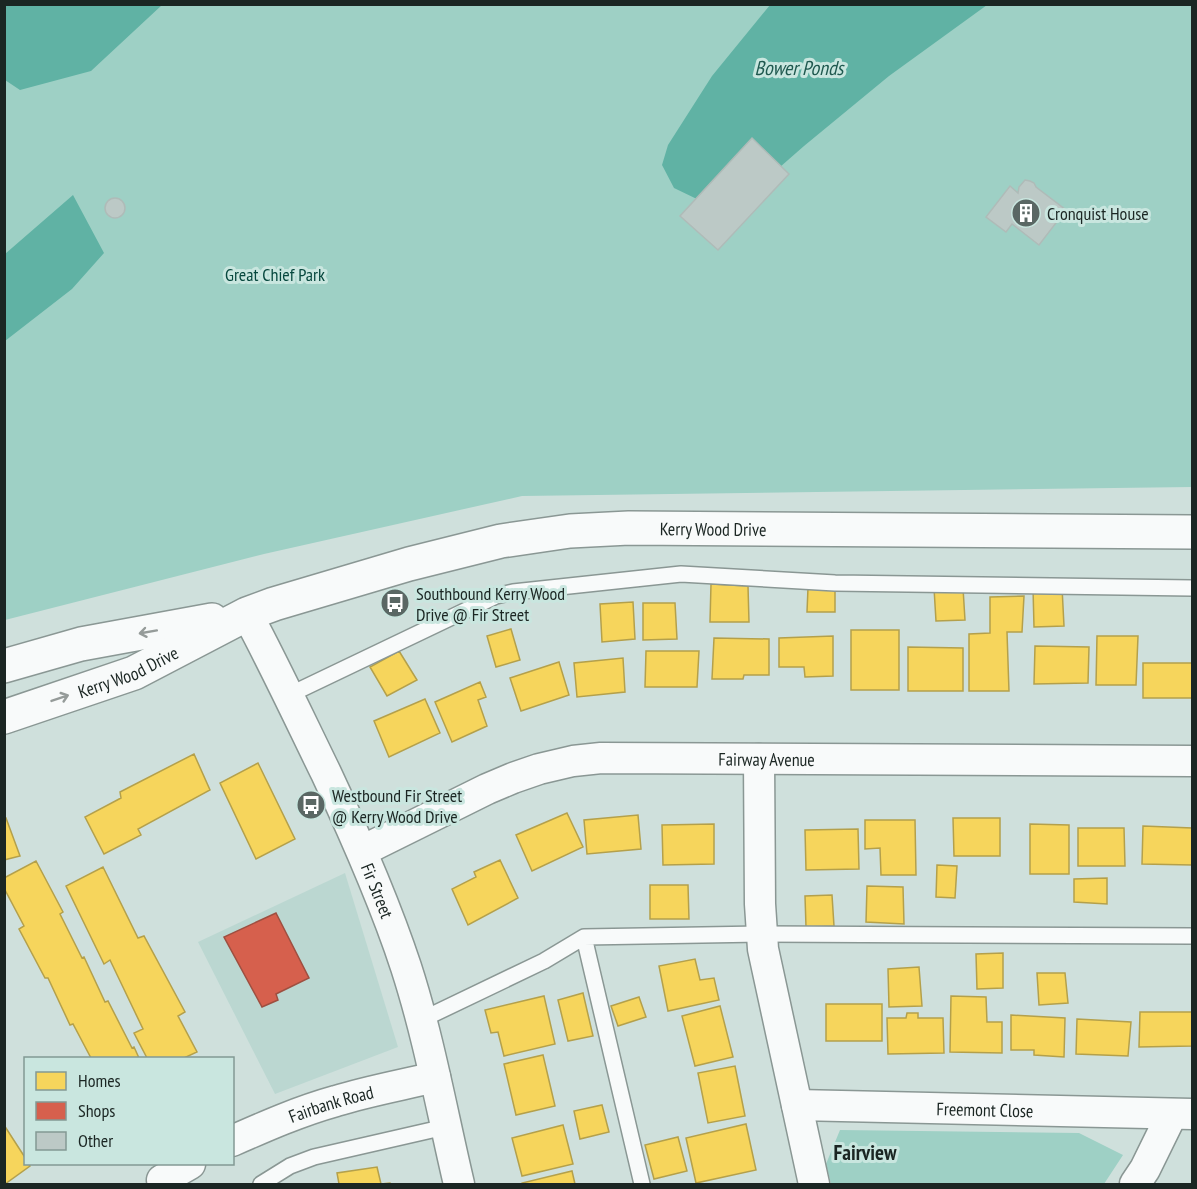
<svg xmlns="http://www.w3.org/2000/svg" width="1197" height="1189" font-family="'PT Sans Narrow',sans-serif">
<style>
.built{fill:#bbd7d1}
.green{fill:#9ed0c5}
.water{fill:#60b2a4}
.homes{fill:#f6d55c;stroke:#b4a04b;stroke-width:1.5}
.shops{fill:#d6604d;stroke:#9e4f40;stroke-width:1.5}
.building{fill:#bcc9c6;stroke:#afbbb8;stroke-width:1.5}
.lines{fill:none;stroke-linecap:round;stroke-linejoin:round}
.service-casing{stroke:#8a9794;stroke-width:18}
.minor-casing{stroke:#8a9794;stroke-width:33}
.tertiary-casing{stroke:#8a9794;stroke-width:36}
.service{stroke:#f8fafa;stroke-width:15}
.minor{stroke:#f8fafa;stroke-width:30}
.tertiary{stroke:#f8fafa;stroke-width:33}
.oneway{stroke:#959b99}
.labels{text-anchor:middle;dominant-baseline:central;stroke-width:6;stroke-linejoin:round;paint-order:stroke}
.poi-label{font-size:18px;fill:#1b2623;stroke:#c9e6df;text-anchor:start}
.park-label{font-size:18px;fill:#07483e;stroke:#c9e6df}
.street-label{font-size:18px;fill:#1b2623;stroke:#c9e6df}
.water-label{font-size:20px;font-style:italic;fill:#1f594f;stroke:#c9e6df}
.quarter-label{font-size:21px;font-weight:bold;fill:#1b2623;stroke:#c9e6df}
</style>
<rect width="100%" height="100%" fill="#cfe0dc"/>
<path class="built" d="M345 873 398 1047 275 1094 198 942Z"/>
<path class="green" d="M5 5H1192V487L522 496 264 554 5 620Z
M840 1130 1079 1133 1123 1155 1104 1184H831L826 1164Z"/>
<path class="water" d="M4 5 5 4 162 5 91 71 20 90 5 80Z
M770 5H987L889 76 804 146 747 196 701 201 674 188 662 165 668 145 712 76Z
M73 195 104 253 72 289 5 341V254Z"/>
<path class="homes" d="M711 584 748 586 749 622H710Z
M1062 587 1064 626 1034 627 1033 588Z
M808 588H835V612H807Z
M934 588H963L965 620 936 621Z
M1024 596 1022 632H1007L1009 691H969V634L990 633V597Z
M633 602 635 639 602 642 600 604Z
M643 603H675L677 639 643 640Z
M511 629 520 660 496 667 487 636Z
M851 630H899V690H851Z
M833 636V676L805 677 804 667H779V638Z
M1097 636H1138L1136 685H1096Z
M714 638 769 639V675H744L743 679H712Z
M1035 646 1089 647 1088 683 1034 684Z
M908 647 963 648V691H908Z
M399 651 417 680 387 696 370 667Z
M646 651H699L697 687H645Z
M623 658 625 692 577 697 574 663Z
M559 662 569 695 521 711 510 678Z
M1143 663H1192V698H1143Z
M480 682 486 697 478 700 487 726 452 742 435 702Z
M425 699 440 733 389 757 374 721Z
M194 754 210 790 138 829 141 835 104 854 85 817 121 798 120 792Z
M258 763 295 839 256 859 220 783Z
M567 813 583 847 532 871 516 835Z
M638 815 641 849 587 854 584 820Z
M6 818 20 856 4 860V819Z
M953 818H1000V856H954Z
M865 820H915L916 875H881L880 848 865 849Z
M714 824V864L663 865 662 825Z
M1030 824 1069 825V874H1030Z
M1143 826 1192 828V865L1142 864Z
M1078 828H1124L1125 866H1078Z
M858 829 859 869 806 870 805 830Z
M500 860 518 898 468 925 452 889 476 877 474 872Z
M36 861 63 912 60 914 82 958 84 957 105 1002 108 1001 132 1048 134 1047 139 1058H91L73 1024 70 1025 48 978H45L19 929 24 926 4 888V878Z
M937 865 957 866 955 898 936 897Z
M103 867 138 938 144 936 185 1012 178 1016 197 1052 184 1058H147L134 1033 143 1029 110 960 104 964 66 886Z
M1107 878V904L1074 902V879Z
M650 885H688L689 919H650Z
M867 886 903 887 904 924 866 922Z
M832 895 834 926 806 927 805 896Z
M1003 953V988L977 989 976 954Z
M695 959 700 980 714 978 719 1000 668 1011 659 966Z
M919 967 922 1006 889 1007 888 969Z
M1037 973H1065L1068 1003 1039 1005Z
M583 993 593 1036 568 1041 558 1000Z
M544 996 555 1044 504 1056 498 1032 491 1033 485 1010Z
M951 996 986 997 987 1022H1002V1053L950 1052Z
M639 997 646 1017 618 1026 611 1006Z
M826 1004H882V1041H826Z
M720 1006 733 1057 695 1066 682 1016Z
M1140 1012H1192V1046L1139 1047Z
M907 1013H918V1018H943L944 1053 888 1054 887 1018H906Z
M1011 1015 1065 1018 1064 1057 1034 1055V1050H1011Z
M1077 1019 1131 1022 1128 1056 1076 1054Z
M543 1055 555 1106 516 1115 504 1064Z
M735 1066 745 1116 708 1123 698 1073Z
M602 1105 609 1132 580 1139 574 1111Z
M746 1124 756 1170 696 1183 686 1138Z
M4 1125 26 1159V1164H29L30 1166 5 1184Z
M563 1125 573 1164 522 1176 512 1138Z
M678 1137 687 1171 654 1179 645 1145Z
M377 1167 381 1184 390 1183 391 1184H339L337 1173Z
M572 1171 575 1184H522V1183Z"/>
<path class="shops" d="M276 913 309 978 276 994 278 1000 262 1007 224 937Z"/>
<path class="building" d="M752 138 789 174 718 250 680 216Z
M1025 180 1030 181 1034 183 1036 187 1066 210 1039 245 1012 224 1006 232 986 217 1010 186 1018 193 1019 187Z
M105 208a10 10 0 1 1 20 0a10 10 0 1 1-20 0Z"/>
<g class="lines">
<g class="service-casing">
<path id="service" d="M289 695 496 596 513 592 681 574 835 583 1192 588
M584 937 642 1184
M421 1020 544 961 584 937 761 934 1192 936
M261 1184 290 1166 314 1157 445 1127"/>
</g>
<g class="minor-casing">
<g id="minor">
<path id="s1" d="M247 614C275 666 300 720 326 773 356 837 384 900 406 967 429 1038 442 1112 459 1184"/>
<path d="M759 759 760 904 763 949 814 1184"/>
<path id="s2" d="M362 851 487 789 513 778 539 769 573 761 601 758 1192 761"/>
<path id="s3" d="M797 1105 1192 1114"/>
<path id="s4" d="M232 1141C266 1126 300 1111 336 1101 368 1091 402 1085 435 1077"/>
<path d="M162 1180 190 1164"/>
<path d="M1135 1184 1145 1169 1172 1114"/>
</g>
</g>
<g class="tertiary-casing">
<g id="tertiary">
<path d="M4 666 81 644 212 620"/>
<path id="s5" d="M4 717 134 673 247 614 274 604 409 564 501 541 570 531 629 528 1192 532"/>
</g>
</g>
<use href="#service" class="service"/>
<use href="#minor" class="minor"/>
<use href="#tertiary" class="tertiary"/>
</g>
<defs><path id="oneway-shaft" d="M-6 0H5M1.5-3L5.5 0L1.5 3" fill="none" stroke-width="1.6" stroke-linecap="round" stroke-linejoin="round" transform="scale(1.5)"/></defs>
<g class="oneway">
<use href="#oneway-shaft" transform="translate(148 632) rotate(170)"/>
<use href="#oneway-shaft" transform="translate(60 698) rotate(-19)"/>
</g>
<defs>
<g id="building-disc" transform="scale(1.5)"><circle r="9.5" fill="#5a6764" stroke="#c9e6df"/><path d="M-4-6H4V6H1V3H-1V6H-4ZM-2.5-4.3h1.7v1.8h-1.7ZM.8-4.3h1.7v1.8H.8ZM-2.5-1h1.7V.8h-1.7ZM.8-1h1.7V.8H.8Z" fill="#fff"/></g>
<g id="bus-disc" transform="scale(1.5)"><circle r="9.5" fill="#5a6764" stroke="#c9e6df"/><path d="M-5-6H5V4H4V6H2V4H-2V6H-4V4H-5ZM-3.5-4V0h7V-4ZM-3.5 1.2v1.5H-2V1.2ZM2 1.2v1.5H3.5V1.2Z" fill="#fff"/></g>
</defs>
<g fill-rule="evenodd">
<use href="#building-disc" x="1026" y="213"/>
<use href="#bus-disc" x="395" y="603"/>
<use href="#bus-disc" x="311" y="805"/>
</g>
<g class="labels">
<g class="poi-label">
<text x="1047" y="213">Cronquist House</text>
<text x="416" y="593">Southbound Kerry Wood<tspan x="416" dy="21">Drive @ Fir Street</tspan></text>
<text x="332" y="795">Westbound Fir Street<tspan x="332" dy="21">@ Kerry Wood Drive</tspan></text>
</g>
<g class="park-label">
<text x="275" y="274">Great Chief Park</text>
</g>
<g class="street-label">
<text stroke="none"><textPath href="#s5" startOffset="742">Kerry Wood Drive</textPath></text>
<text stroke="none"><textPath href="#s5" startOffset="132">Kerry Wood Drive</textPath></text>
<text stroke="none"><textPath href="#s2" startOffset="424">Fairway Avenue</textPath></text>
<text stroke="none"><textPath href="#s1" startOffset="306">Fir Street</textPath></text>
<text stroke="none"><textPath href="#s4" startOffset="106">Fairbank Road</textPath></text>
<text stroke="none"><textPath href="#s3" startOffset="188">Freemont Close</textPath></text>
</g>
<g class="water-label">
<text x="799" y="68">Bower Ponds</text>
</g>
<g class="quarter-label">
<text x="865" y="1152">Fairview</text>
</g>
</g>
<rect width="1197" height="1189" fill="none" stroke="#1b2623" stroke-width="12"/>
<rect x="24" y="1057" width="210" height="108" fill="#c9e6df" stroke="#839994" stroke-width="1.5"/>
<rect x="36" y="1072" width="30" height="18" fill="#f6d55c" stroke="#839994" stroke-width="1.5"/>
<text x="78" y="1087" font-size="18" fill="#1b2623">Homes</text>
<rect x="36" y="1102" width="30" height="18" fill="#d6604d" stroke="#839994" stroke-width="1.5"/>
<text x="78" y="1117" font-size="18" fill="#1b2623">Shops</text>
<rect x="36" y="1132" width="30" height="18" fill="#bcc9c6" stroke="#839994" stroke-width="1.5"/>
<text x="78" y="1147" font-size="18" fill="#1b2623">Other</text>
</svg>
